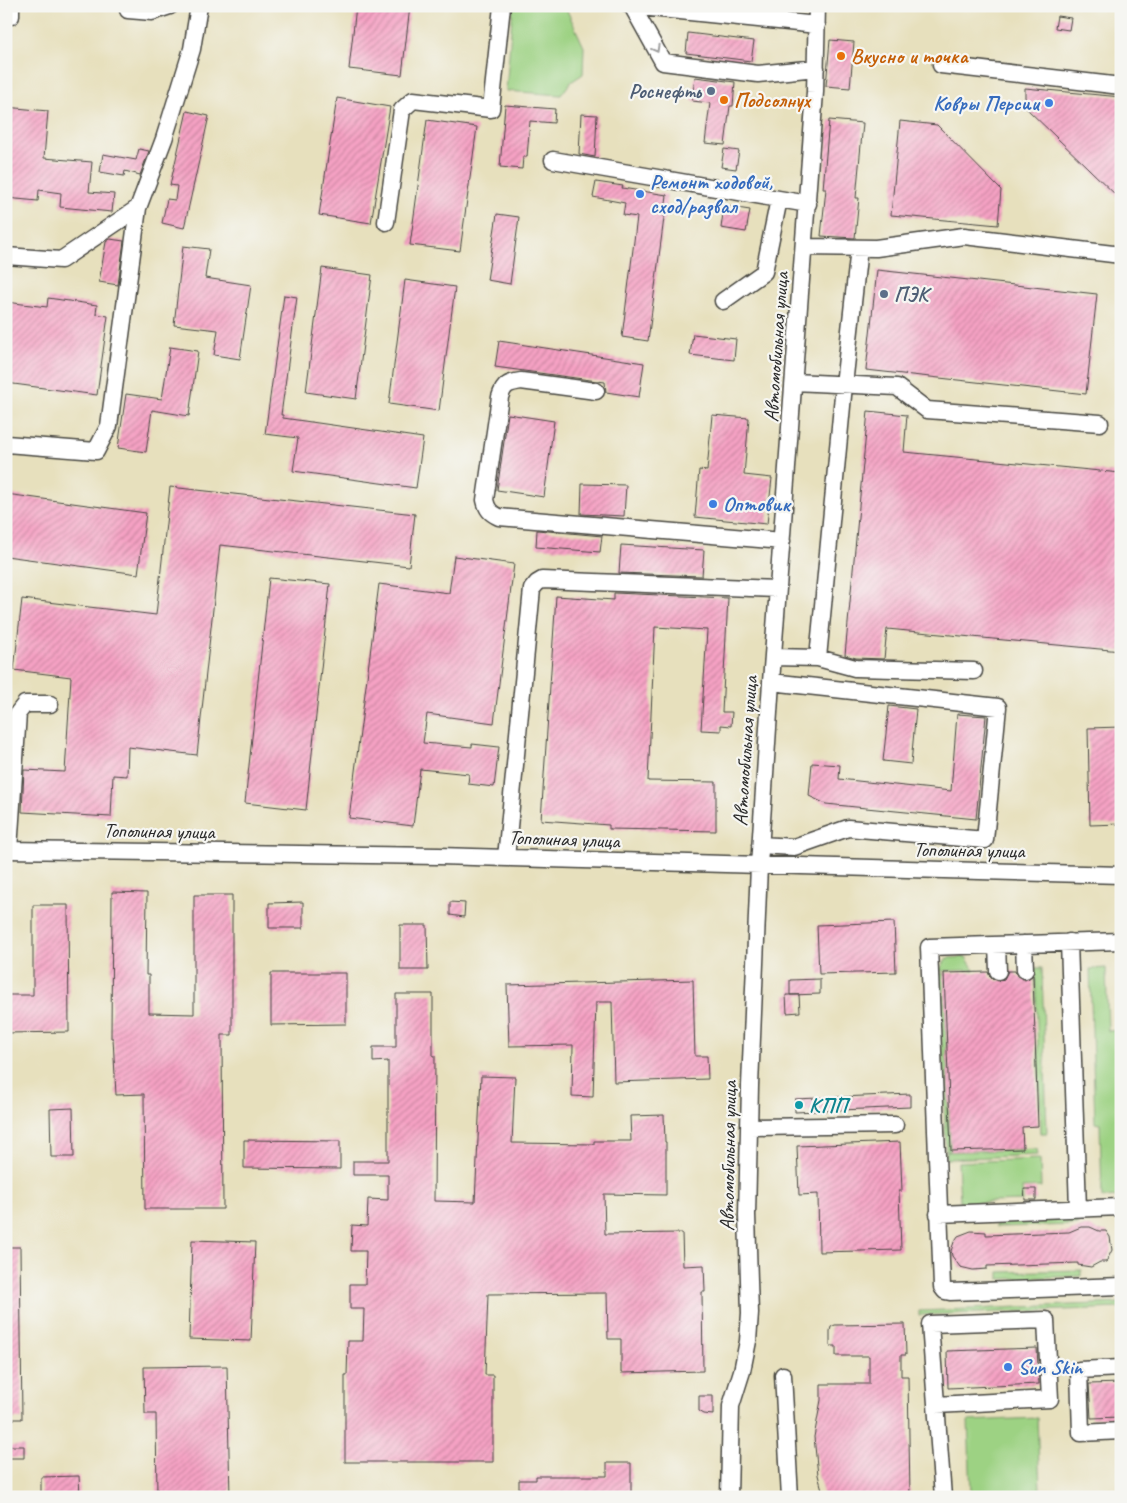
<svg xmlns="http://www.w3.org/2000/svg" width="1127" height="1503" font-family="Caveat,sans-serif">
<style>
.green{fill:#9dd283;stroke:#647e57}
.building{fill:url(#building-hatch)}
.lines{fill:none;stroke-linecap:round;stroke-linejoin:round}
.minor-casing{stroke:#474641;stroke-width:19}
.minor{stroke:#fff;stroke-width:16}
.oneway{stroke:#a0a0a0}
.food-dot{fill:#e8710a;stroke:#f6f6f2;stroke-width:2}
.service-dot{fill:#5c6f8a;stroke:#f6f6f2;stroke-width:2}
.shop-dot{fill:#3f7fe0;stroke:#f6f6f2;stroke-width:2}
.culture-dot{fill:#0f9aa8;stroke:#f6f6f2;stroke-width:2}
.labels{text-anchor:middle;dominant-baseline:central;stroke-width:4.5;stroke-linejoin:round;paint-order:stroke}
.food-label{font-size:21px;font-weight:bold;fill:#c56008;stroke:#f6f6f2;text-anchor:start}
.service-label{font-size:21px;font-weight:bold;fill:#4e5e75;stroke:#f6f6f2;text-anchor:end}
.shop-label{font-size:21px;font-weight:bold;fill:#366cbe;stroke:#f6f6f2;text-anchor:start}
.street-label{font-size:21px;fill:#2b2b2b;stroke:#f6f6f2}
.culture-label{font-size:21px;font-weight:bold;fill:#0d838f;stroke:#f6f6f2;text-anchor:start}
</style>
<defs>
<pattern id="building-hatch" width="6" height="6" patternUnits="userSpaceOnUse" patternTransform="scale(1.25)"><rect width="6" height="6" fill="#f6a2c4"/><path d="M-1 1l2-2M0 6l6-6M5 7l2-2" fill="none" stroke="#c7849f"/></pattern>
</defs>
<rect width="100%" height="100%" fill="#f6f6f2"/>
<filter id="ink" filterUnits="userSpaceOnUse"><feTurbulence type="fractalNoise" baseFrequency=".02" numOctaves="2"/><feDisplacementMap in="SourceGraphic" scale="10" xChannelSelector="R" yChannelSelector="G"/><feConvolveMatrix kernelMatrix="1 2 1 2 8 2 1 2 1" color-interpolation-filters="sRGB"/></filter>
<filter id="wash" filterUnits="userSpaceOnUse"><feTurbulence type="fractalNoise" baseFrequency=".0096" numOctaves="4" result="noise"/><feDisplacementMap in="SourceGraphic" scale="20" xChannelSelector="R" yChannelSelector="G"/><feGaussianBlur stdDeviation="1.12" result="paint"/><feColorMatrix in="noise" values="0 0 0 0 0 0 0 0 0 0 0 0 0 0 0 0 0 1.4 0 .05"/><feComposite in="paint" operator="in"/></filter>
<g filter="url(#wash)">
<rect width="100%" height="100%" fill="#e7e0bd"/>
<path class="green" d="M513 6H565L584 47 583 74 571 82 561 95 506 91Z
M966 957 974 970 939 971 947 958Z
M1035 968H1042L1047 1133H1041Z
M1106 968 1108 1031 1121 1030V1197L1102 1198 1100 1124 1095 1123 1090 969Z
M944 973 950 1151H946L939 974Z
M1037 1149 1038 1155 946 1159V1152Z
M1040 1159 1041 1187 1022 1188 1023 1201 960 1203 958 1162Z
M1078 1212V1225L996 1227V1215Z
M1081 1270V1276L999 1279V1272Z
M1121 1303V1308L919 1315V1311Z
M1037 1418 1040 1491 971 1493 968 1421Z"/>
<g id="blocks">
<path class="building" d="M356 6H410L402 75 349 69Z
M1057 16 1071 18 1069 30 1055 28Z
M688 33 754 41 751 61 686 53Z
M830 40 854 42 850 88 826 86Z
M695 77 735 82 733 106H730L725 145 705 143 710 103 692 101Z
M1025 88 1121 97V200L1025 107Z
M337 98 390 107 371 223 319 215Z
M505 105 555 109 554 123 530 121 527 157H523L522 169 500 167Z
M6 107 48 111 44 158 92 162 89 192 114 194 112 212 60 207 61 193 39 190 38 201 6 198Z
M187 111 209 116 184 228 162 223 167 199 175 200 177 186 170 185Z
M581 114 597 115 595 157 579 154Z
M427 120 477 127 460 251 410 245Z
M829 120 863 123 856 198H859L855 238 821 236 826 189H823Z
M900 121 937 125 1001 190 998 225 891 215Z
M139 149 149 151 140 175 125 171 124 176 100 172 103 154 136 160Z
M724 149 739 151 736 169 721 167Z
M596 182 623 186 622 188 667 195 648 341 622 337 637 217 623 215 625 203 593 197Z
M724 206 750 210 746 232 721 228Z
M497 214 519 217 510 284 487 280Z
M110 239 124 241 118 285 99 282 106 242Z
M183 246 209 249 205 278 251 285 240 359 214 355 218 330 174 325Z
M322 268 372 275 356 399 306 392Z
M877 270 1097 294 1086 394 866 370Z
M405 280 455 287 439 411 389 404Z
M284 295 297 297 281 415H283V418L423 438 416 488 293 471 298 438 265 434Z
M48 298 97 305 96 314 108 316 97 395 6 383V302L47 307Z
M693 334 736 339 734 360 690 355Z
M499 341 644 363 639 397 606 392 605 382 495 367Z
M170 347 198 351 189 416 152 410 146 452 118 448 126 394 162 399Z
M868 411 907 415 904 452 1121 473V651L887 629 884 659 856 658 845 655Z
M508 414 554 421 544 497 497 490Z
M712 415 749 418 744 475 772 478 767 524 695 517 699 470 707 471Z
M582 484 626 485 624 516 581 514Z
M170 487 415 514 409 566 220 545 197 755 128 747 127 776 113 775 111 817 22 812 24 770 65 772 71 677 14 670 22 599 156 615Z
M6 494 146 513 138 574 6 556Z
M537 530 602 536 600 552 536 547Z
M621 545 704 550 702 576 619 573Z
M454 556 514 564 494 723 427 714 423 743 472 747V744L499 747 494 787 468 784 469 774 420 769 413 826 349 818 379 584 449 593Z
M269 578 330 584 306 810 245 803Z
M614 593 728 598 722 712H732L731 726 721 725V731L701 730 707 630 655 627 648 781 716 782V831L609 829V825L541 820 556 596 614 600Z
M889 706 916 709 911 764 883 761Z
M957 714 986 716 976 819 826 804 809 796 812 763 840 765 839 779 951 791Z
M1121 727V824L1090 825 1088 728Z
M112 892 147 893 146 975H149V1013L194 1014V895H232V1035H222L223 1209H145L144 1094 116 1095 113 1038H111Z
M303 902V928H269V903Z
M450 902 465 903 464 917 450 915Z
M33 905H68L69 1032 6 1033V995H33Z
M894 922 896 972 819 974 817 925Z
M400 925H427L428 970H400Z
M1008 971H1015L1017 976 1025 980 1033 975 1038 1126 1022 1127 1023 1149 951 1151 944 973 988 972 990 977 998 981 1004 979Z
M271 973H346V1024L271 1025Z
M820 979V994L790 995V980Z
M693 980 695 1056H707L708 1079 614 1082 612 1002H596L593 1097 572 1096 573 1045 509 1046 507 985Z
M396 994H433V1056H435L434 1201 475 1202 481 1076 515 1077 512 1143 594 1144V1141H631L630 1116 664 1115 665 1142H666V1195L604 1194 605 1234 682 1233 683 1266 704 1265 705 1292H702L703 1371 621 1373V1339H608L607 1293 488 1294 485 1375H493V1462H345V1375H347L348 1341H363L364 1309H350V1284H365L366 1251H351L352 1225 367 1226 368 1199 388 1200V1175H353V1161H388V1061L373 1062V1047H396Z
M786 995H799L800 1012 787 1013Z
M910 1094V1107L795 1112V1099Z
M73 1108 74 1157H51L50 1109Z
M244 1140 340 1141V1169L244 1168Z
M900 1142 902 1191H899L901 1250 819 1252 818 1194 799 1195 797 1146Z
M1024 1189H1036V1200H1025Z
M1081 1227H1090L1099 1231H1106L1110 1237 1112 1250 1106 1262H1100L1091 1267 1078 1265V1263L987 1266V1269L973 1270 960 1267 952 1256 951 1251 954 1242 958 1236 971 1231 986 1232V1235L1069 1232Z
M192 1240 255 1242 251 1341 189 1339Z
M6 1247H20L22 1419H6Z
M905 1324 906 1355H901V1376H908L910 1497H824L818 1475 814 1437 821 1400V1384H869V1356H836V1346H830V1331L831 1327 835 1325Z
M1037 1348 1039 1384 948 1388 947 1351Z
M227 1366 230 1497H157L156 1414H145L144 1367Z
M1121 1383V1417L1091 1418 1089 1384Z
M699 1396H713V1415L704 1414 699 1411Z
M6 1446H24V1458H6Z
M607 1463H631V1497H519V1480H536V1476H607Z
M79 1476 80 1497H41V1477Z"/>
</g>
</g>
<g filter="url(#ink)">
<use href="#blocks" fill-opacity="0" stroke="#474641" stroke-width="1"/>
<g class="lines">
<g class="minor-casing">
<path id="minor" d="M631 6 817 25
M632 6 663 62 758 74 816 68
M128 10 152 12 170 6
M11 16V6
M941 65 1121 86
M553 160 808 204
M386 222 402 110 413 100 491 109 502 6
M804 247 876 248 964 236 1121 255
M6 256 61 260 138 208
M723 301 764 272 779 199
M794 382 897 387 927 410 1100 423
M596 391 521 381C509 383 504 384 500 397L485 500C487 509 490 513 499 517L782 541
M6 444 96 451 109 426 138 208 164 139 192 49 199 6
M773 657 818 658 844 385 859 248
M818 658 855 668 974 671
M760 845 794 847 848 828 985 840 998 707 771 682
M6 850 439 856 1121 875
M9 850 18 713 25 704H50
M506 858 532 589 537 583 542 580 778 589
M1121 941 929 947 942 1287 945 1291 950 1292 1121 1286
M1069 942 1078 1209
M1024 944 1025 970
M997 945 998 971
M749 1127 895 1125
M938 1214 1121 1207
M1121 1368 1079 1370 1081 1433 1121 1431
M783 1375 790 1497
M936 1405 1050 1399 1046 1320 930 1324 943 1497
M729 1497 731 1406 742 1371 748 1341 750 1313 747 1215 750 1086 759 866 771 682 815 92 817 6"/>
</g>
<use href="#minor" class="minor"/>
</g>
<defs><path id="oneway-chevron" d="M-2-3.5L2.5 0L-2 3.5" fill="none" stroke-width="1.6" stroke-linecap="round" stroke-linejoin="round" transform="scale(1.25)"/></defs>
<use class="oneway" href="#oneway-chevron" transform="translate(656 49) rotate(61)"/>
</g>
<g class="food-dot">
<circle cx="841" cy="56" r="5"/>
<circle cx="724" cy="100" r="5"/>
</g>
<g class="service-dot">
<circle cx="711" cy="91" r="5"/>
<circle cx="884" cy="294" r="5"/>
</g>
<g class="shop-dot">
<circle cx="1049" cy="103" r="5"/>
<circle cx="640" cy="194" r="5"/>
<circle cx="713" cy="504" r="5"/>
<circle cx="1008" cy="1367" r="5"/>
</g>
<circle class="culture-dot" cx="799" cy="1105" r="5"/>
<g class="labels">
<g class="food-label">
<text x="851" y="56">Вкусно и точка</text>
<text x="734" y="100">Подсолнух</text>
</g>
<g class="service-label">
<text x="701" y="91">Роснефть</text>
<text x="894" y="294" text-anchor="start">ПЭК</text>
</g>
<g class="shop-label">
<text x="1039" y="103" text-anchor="end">Ковры Персии</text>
<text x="650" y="182">Ремонт ходовой,<tspan x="650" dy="24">сход/развал</tspan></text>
<text x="723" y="504">Оптовик</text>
<text x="1018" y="1367">Sun Skin</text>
</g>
<g class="street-label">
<text transform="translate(776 347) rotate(-86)">Автомобильная улица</text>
<text transform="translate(745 751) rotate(-86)">Автомобильная улица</text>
<text transform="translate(159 831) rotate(1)">Тополиная улица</text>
<text transform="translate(564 839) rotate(2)">Тополиная улица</text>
<text transform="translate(969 850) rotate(1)">Тополиная улица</text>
<text transform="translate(728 1156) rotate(-89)">Автомобильная улица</text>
</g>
<g class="culture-label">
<text x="809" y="1105">КПП</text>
</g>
</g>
<rect width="1127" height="1503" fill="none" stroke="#f6f6f2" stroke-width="25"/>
</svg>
